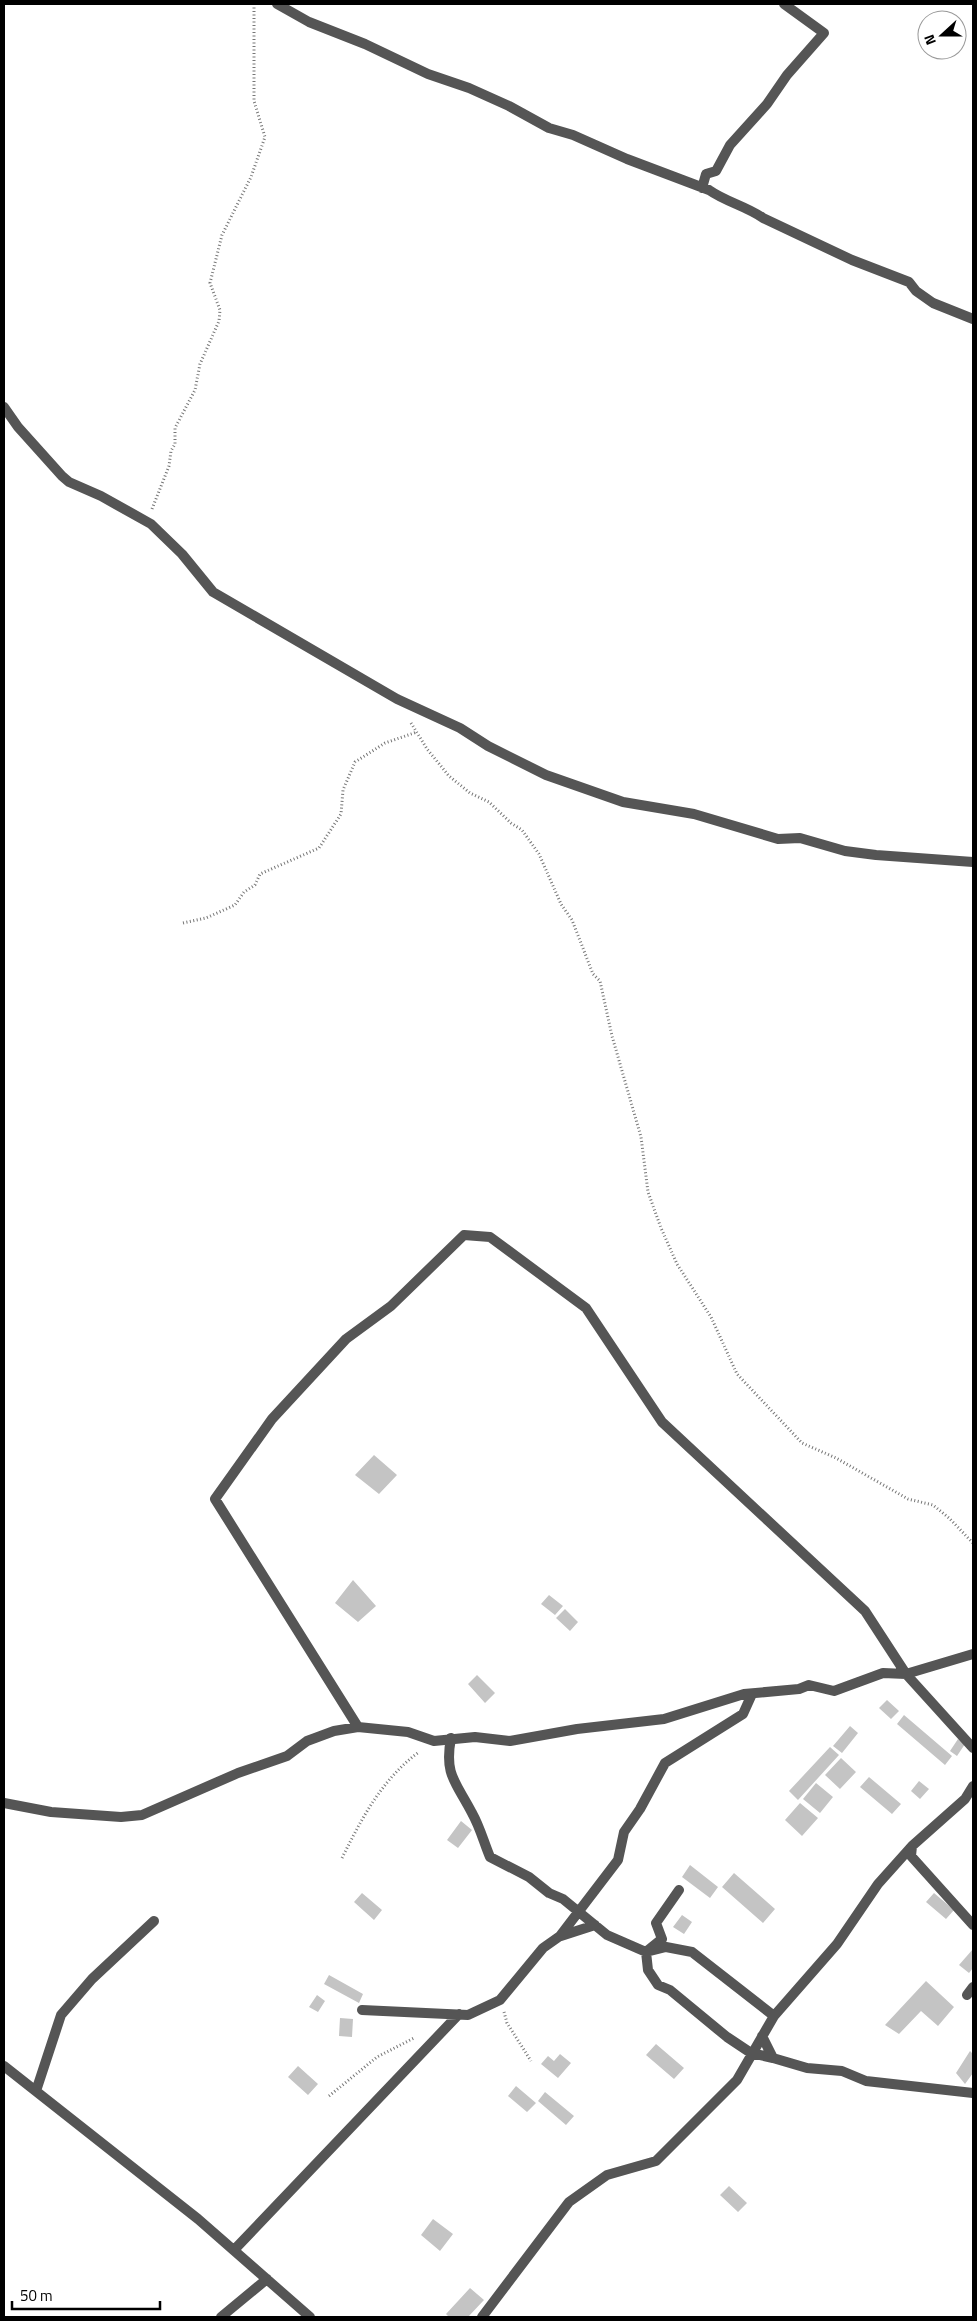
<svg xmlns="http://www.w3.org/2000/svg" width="977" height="2321" font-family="'Titillium Web',sans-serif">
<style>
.building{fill:#c4c4c4}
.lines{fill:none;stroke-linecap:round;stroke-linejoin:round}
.path{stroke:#777;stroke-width:3;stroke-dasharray:1 2.5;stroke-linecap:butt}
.minor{stroke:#555;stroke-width:10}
</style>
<rect width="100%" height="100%" fill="#fff"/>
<path class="building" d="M374 1455 397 1475 379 1494 355 1475Z
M353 1580 376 1606 358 1622 335 1603Z
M549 1595 563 1606 555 1615 541 1604Z
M565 1609 578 1622 570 1631 556 1618Z
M477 1675 495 1693 485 1703 468 1684Z
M887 1700 899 1711 891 1719 879 1708Z
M904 1715 952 1756 945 1765 897 1724Z
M850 1726 858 1733 842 1753 833 1746Z
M958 1739 965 1744 957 1756 950 1751Z
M830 1747 839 1755 798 1800 789 1791Z
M841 1758 856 1772 840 1789 825 1775Z
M869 1777 901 1804 892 1814 860 1787Z
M919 1781 929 1789 920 1799 911 1791Z
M816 1783 833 1797 820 1813 803 1799Z
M800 1803 818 1818 802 1836 785 1820Z
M461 1821 472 1830 458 1848 447 1840Z
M690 1865 718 1887 710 1898 682 1877Z
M734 1873 775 1909 763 1923 722 1887Z
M362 1893 382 1910 374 1920 354 1902Z
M934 1893 954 1910 946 1919 926 1902Z
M682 1915 692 1922 684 1934 673 1927Z
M973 1949V1968L969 1973 959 1965Z
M329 1975 363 1994 359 2003 324 1984Z
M926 1981 954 2007 938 2026 921 2011 899 2034 885 2025Z
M317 1995 325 2001 318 2012 309 2007Z
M340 2018 353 2019 352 2037 339 2036Z
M656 2044 684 2068 674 2079 646 2055Z
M970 2051 973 2054V2073L965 2084 956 2073Z
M560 2054 571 2063 558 2078 541 2064 548 2056 554 2061Z
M298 2066 318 2084 308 2095 288 2077Z
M516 2086 536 2103 527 2112 508 2096Z
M545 2092 574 2116 566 2125 538 2101Z
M729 2186 747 2203 738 2212 720 2195Z
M433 2219 453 2234 440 2251 421 2235Z
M470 2288 484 2300 468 2317H449L446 2314Z"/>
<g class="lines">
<path class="path" d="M152 509 169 466 171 451 175 444V428L195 390 200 364 219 321 220 310 210 283 222 235 251 177 265 137 254 101V4
M411 723 427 749 449 776 470 793 489 802 511 823 522 830 539 854 561 904 572 920 593 974 600 981 612 1036 641 1137 648 1192 661 1228 677 1264 711 1317 737 1374 802 1443 836 1458 908 1499 933 1505 949 1518 973 1543
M183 923 206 918 235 905 244 892 255 885 260 874 319 848 341 814 343 790 355 762 385 743 417 732
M342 1858C362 1818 382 1779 419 1752
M504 2012 507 2023 531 2061
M329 2096 377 2057 414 2038"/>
<path class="minor" d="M277 4 309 22 365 44 428 74 469 88 509 106 549 128 573 135 627 159 709 190C726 202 746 206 763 218L852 260 909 282 916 291 933 303 973 319
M702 188 706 174 716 171 730 145 767 104 787 75 824 33 784 4
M4 407 18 427 62 476 69 482 101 496 151 524 182 554 213 592 397 699 460 728 488 746 546 775 623 802 694 814 778 839 800 838 845 851 876 855 973 862
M358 1727 215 1499 272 1419 346 1339 391 1306 464 1235 490 1237 586 1308 662 1422 865 1611 906 1674 973 1748
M451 1738C444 1775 456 1782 472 1813 480 1827 484 1843 490 1857L529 1877 549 1893 563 1899 607 1935 646 1952 666 1947 692 1952 774 2016
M4 1803 51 1812 121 1817 142 1815 238 1773 287 1756 307 1741 334 1731 358 1727 408 1732 434 1741 475 1737 510 1741 577 1729 664 1719 744 1694 799 1689 809 1685 834 1691 883 1673 906 1674 973 1654
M912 1846 911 1856 973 1925
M679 1890 656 1923 662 1939 646 1952 648 1970 658 1985 670 1990 727 2037 751 2053 773 2058 762 2036
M561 1936 595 1925
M967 1995 973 1987
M362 2010 468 2015 500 2000 543 1948 560 1936 618 1860 624 1832 640 1809 665 1763 743 1714 752 1694
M773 2058 807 2068 842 2071 866 2081 973 2093
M4 2066 198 2219 310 2317
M36 2091 61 2015 92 1979 154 1921
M234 2250 459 2014
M221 2317 267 2279
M482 2317 569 2202 607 2175 656 2161 737 2080 774 2016 837 1944 878 1884 912 1846 965 1799 973 1786"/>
</g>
<rect width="977" height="2321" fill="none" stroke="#000000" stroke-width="10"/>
<g transform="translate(942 35) rotate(249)"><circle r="24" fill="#ffffff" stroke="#999999"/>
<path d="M0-4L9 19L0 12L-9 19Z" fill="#000000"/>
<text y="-8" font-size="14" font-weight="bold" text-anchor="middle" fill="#000000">N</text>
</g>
<path d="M12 2301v8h148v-8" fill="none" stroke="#000000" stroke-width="2.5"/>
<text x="20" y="2301" font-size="15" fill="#000000" stroke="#ffffff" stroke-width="4" paint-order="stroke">50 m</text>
</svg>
